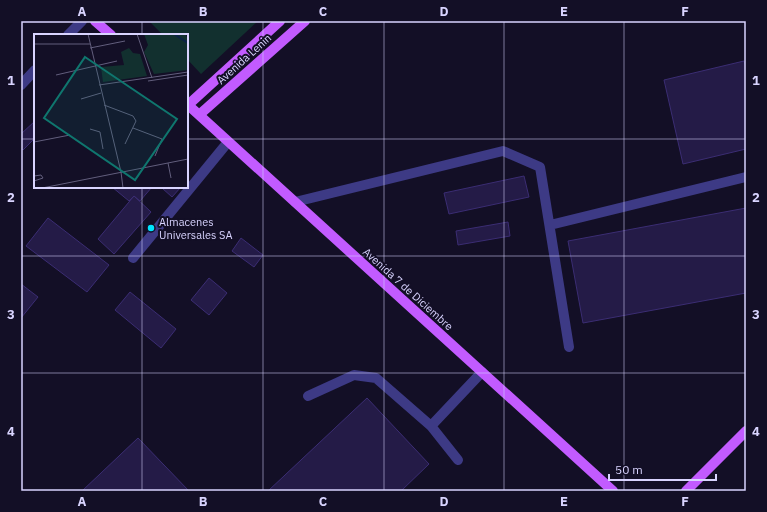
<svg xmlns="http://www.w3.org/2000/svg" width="767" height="512" font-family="'IBM Plex Sans',sans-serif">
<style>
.green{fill:#12302f}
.building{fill:#241b47;stroke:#3b2d73}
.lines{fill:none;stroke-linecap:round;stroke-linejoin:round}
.minor{stroke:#3d3a85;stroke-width:10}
.major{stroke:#c25bff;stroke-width:10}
.grid{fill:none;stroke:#d9d4ff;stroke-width:1;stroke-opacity:0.55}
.poi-dot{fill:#00e5ff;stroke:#130f26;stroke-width:1.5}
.labels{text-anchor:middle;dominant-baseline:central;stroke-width:4;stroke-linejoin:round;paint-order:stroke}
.street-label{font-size:11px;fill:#d9d4ff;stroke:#130f26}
.poi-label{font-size:11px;fill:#d9d4ff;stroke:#130f26;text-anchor:start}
.inset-river{fill:none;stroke:#0c2248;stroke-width:2}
.inset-road{fill:none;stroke:#625e7d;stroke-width:1}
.view{fill:#0f766e;fill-opacity:0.15;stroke:#0f766e;stroke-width:2}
.inset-edge{fill:none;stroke:#d9d4ff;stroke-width:2}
.neatline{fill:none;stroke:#d9d4ff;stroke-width:1.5}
.grid-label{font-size:13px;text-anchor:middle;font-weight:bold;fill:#d9d4ff}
</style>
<rect width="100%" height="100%" fill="#130f26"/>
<path class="green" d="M149 21H258L201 74 187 59V35H163Z"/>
<path class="building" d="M744 61 746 67V149L683 164 664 80Z
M35 121V138L23 150 21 148V134Z
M524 176 529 197 449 214 444 193Z
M112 187H152L140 201 134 196 129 201Z
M164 187H181L172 197 162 188Z
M134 196 151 212 114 254 98 239Z
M746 208V293L583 323 568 241Z
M48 218 109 265 87 292 26 246Z
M508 222 510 236 458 245 456 231Z
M241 238 263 255 254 267 232 251Z
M209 278 227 293 209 315 191 300Z
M21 284 38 297 21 318Z
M130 292 176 329 161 348 115 310Z
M367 398 429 464 401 491H268Z
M138 438 189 491H82Z"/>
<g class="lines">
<path class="minor" d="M68 35 82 21
M21 85 35 70
M295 202 503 151 540 167 569 347
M550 225 746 177
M133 258 228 142
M308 396 354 375 376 378 431 426 458 460
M431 426 482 372"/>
<path class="major" d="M95 21 111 35
M187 104 613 491
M188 105 280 21
M199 115 305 21
M686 491 746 431"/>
</g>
<path class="grid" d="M142 21V35M263 21V491M384 21V491M504 21V491M624 21V491M21 139H35M187 139H746M142 187V491M21 256H746M21 373H746"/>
<circle class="poi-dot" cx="151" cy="228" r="4"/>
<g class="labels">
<g class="street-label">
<text transform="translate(244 59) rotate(-42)">Avenida Lenin</text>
<text transform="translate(408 289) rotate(42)">Avenida 7 de Diciembre</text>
</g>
<g class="poi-label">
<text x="159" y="222">Almacenes<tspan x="159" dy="13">Universales SA</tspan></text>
</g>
</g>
<g transform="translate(34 34)">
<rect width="154" height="154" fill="#130f26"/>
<path d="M110 0H151L154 5V36L120 40 110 18 114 11ZM95 14 99 19 106 20 113 42 69 48 67 33 90 31 87 18Z" fill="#12302f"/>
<path class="inset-river" d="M140 0 154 9"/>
<path class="inset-road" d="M54 0 87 138M103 0 118 44M0 10H56M56 14 91 7M22 41 83 27M114 47 154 41M65 51 154 38M47 65 67 59M70 71 99 82 102 87 91 110M99 94 128 105 121 122M56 95 66 98 69 115M0 108 36 101M134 129 137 144M87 138 89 154M0 142 7 141 9 144 0 147M8 154 154 125"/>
<path class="view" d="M51 23 143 85 101 146 10 84Z"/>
<rect width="154" height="154" class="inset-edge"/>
</g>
<rect width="767" height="512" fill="none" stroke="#130f26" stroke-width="44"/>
<path d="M609 474v6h107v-6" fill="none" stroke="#d9d4ff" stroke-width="2"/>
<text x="615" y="474" font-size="12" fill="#d9d4ff" stroke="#130f26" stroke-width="3" paint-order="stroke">50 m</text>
<rect x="22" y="22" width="723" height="468" class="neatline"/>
<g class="grid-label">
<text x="82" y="16">A</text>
<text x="203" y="16">B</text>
<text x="323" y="16">C</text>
<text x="444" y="16">D</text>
<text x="564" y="16">E</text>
<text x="685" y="16">F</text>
<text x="11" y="85">1</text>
<text x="756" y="85">1</text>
<text x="11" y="202">2</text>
<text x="756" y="202">2</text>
<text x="11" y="319">3</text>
<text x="756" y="319">3</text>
<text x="11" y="436">4</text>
<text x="756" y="436">4</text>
<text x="82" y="506">A</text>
<text x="203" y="506">B</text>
<text x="323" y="506">C</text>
<text x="444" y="506">D</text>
<text x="564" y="506">E</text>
<text x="685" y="506">F</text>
</g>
</svg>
